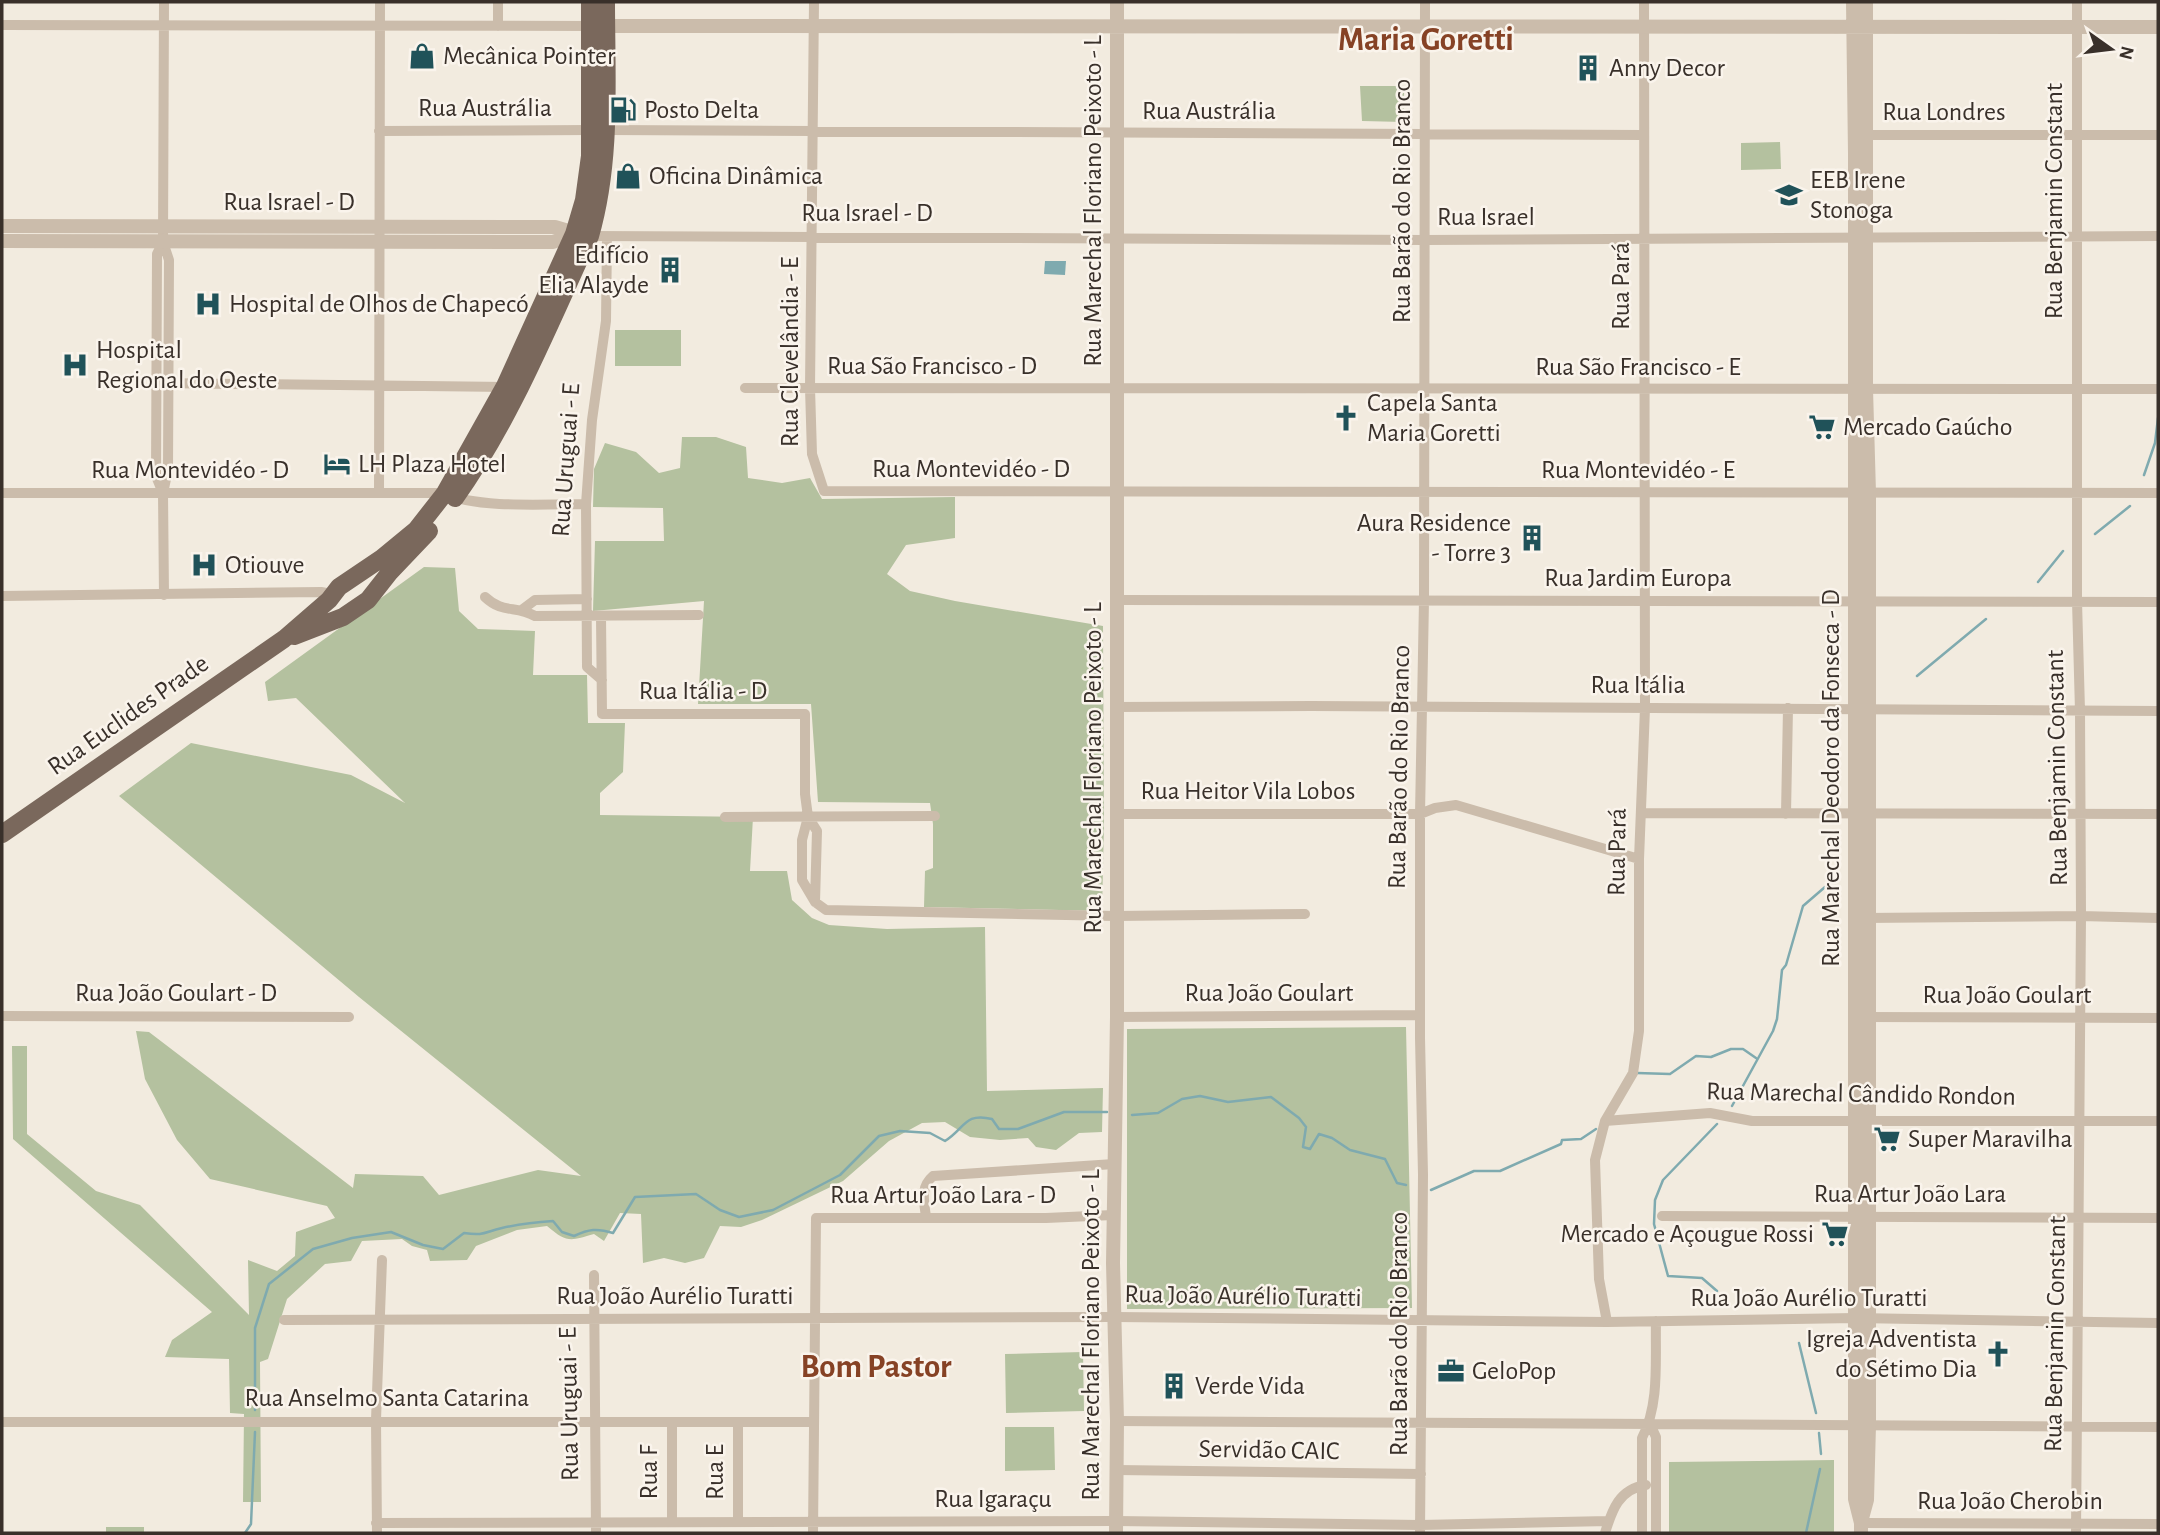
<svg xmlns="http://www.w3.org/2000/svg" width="2160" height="1535" font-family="'Alegreya Sans',sans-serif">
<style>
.green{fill:#b4c19f}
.water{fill:#7faaaf}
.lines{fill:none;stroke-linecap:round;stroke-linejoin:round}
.stream{stroke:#7faaaf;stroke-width:2.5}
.minor{stroke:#cbbcab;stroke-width:10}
.tertiary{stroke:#cbbcab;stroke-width:14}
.primary{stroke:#7a685c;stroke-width:18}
.labels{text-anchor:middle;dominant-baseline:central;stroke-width:5;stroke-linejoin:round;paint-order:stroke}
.poi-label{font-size:26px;fill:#39302a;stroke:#faf4ec;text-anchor:start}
.street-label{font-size:26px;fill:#39302a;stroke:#faf4ec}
.district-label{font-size:33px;font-weight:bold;fill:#864225;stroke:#faf4ec}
</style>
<rect width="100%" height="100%" fill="#f2ebdf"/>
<path class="green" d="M1360 86H1404V122L1362 121Z
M1780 142 1781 169 1741 170V143Z
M615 330H681V366H615Z
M682 437H716L746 447 748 478 782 483 810 478 822 499 955 497V538L906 545 887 574 910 591 955 601 1103 626 1104 824 1102 911 924 907 925 871 933 868V824L930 803 818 802 811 704H698L704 601 593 611 595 541H664L663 508 593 507 594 469 605 443 636 452 659 473 680 468Z
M424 567 455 568 459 611 478 629 535 631 533 675H587L588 723H625L623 772 600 793V815L753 817 750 871H787L792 900 812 918 829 925 887 929 985 927 987 1091 1103 1088 1102 1132 1079 1133 1056 1150 1036 1147 1028 1138 1000 1140 970 1137 945 1122 922 1123 889 1141 843 1181 762 1220 741 1227 720 1226 704 1258 685 1263 664 1258 643 1263 641 1214 620 1213 604 1241 594 1234C570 1241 567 1243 547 1226L517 1230 476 1246 467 1260 430 1261 427 1250 412 1246 402 1239 362 1241 351 1261 325 1264 287 1299 268 1359 260 1362 261 1502H243L244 1414 230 1413 229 1359 165 1357 172 1340 212 1312 13 1139 12 1046H27V1134L96 1191 140 1205 249 1315 248 1260 277 1271 295 1256 296 1232 335 1218 327 1206 210 1179 177 1140 145 1079 136 1031 149 1032 353 1188 355 1174 423 1176 439 1195 538 1170 581 1176 359 997 119 796 191 743 351 775 405 803 296 698 268 701 265 682Z
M1406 1027 1412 1308 1127 1309V1029Z
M1083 1352 1084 1411 1006 1413 1005 1354Z
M1005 1427H1054L1055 1470 1005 1471Z
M1834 1460V1533H1669V1462Z
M106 1527H144V1533H106Z"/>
<path class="water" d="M1045 261H1066L1065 275 1044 274Z"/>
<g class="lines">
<path class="stream" d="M2144 475 2155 443 2158 418
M2095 534 2130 506
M2038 582 2063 551
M1917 676 1986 619
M1637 1073 1670 1074 1696 1056 1711 1057 1731 1049H1743L1756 1058
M1732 1106 1773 1031 1777 1019 1782 970 1786 965 1803 906 1825 887
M1132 1115 1158 1113 1182 1099 1200 1096 1228 1102 1271 1097 1299 1118 1306 1127 1303 1147 1310 1149 1319 1134 1332 1138 1350 1150 1385 1159 1397 1183 1406 1185
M1717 1124 1663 1180 1655 1200 1654 1224 1668 1276 1702 1278 1717 1291
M1431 1190 1474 1171H1500L1561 1144 1562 1140 1581 1139 1596 1129
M1799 1343 1816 1413
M255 1410V1328L269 1284 313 1249 352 1238 391 1232 423 1245 443 1249 464 1233C485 1236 484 1232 502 1228 519 1224 536 1222 553 1221L562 1232 574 1236C589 1229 597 1228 613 1233L635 1197 696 1194 720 1210 739 1217 773 1210 840 1175 879 1136 900 1131 930 1133 945 1141C965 1129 964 1112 992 1119L999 1129H1018L1064 1112H1107
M1819 1433 1821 1454
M245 1533 251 1524 255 1432
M1806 1533 1820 1469"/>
<path class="minor" d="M164 2 163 242 169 260 168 470 163 493 164 595
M498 2V26
M814 2 810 388 812 454 824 491 2158 493
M2 25 594 26
M606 130 1644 135
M379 131 590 130
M1862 135H2158
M590 236 1425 240 2158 236
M163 242 157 254 156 476 163 493
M156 383 508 387
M745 388 2158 389
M2 493H445C474 509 551 504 586 504
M379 493 380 2
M2 596 321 592 332 594
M485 597C503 614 515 605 535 616L699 615
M1118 600 2158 602
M523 609 535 600 587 599
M601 616 602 714H805V794L808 817 802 840V880L815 902 826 910 1116 916 1305 914
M602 680 587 667 586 504 592 420 606 321 607 237
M1117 707 1311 706 2158 711
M1641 813 2158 814
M1117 814H1420L1435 808 1456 805 1639 859
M1786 814 1788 708
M725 817 935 816
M808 817 817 831 815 902
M1864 918 2081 916 2158 918
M2 1016 349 1017
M1117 1017 1420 1015
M1865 1017 2158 1018
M1605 1121 1710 1113 1752 1121H2158
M1662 1216 2158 1218
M926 1217C924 1201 920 1187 933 1176L1114 1164
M594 1275 596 1533
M284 1320 1115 1317 1607 1322 1855 1318 2158 1323
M1607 1322 1599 1279 1595 1160 1605 1121 1633 1073 1639 1031V859L1645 708 1644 2
M1117 1421 2158 1427
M2 1422H814
M738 1422V1522
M1650 1424 1656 1437V1533
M1117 1470 1421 1474
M672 1522V1422
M376 1523 1116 1521 1420 1525 1609 1521
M1861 1523 2158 1524
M377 1533 376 1420 382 1260
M813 1533 816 1218H1046L1113 1215
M1420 1533 1423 1175 1420 1038V814L1424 600 1425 2
M1605 1533C1612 1510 1619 1489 1646 1485
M1642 1533V1438C1660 1404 1655 1359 1656 1321
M2076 1533 2081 916 2080 711 2077 601V2"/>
<path class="tertiary" d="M1853 2 1855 154V1499L1861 1523V1533
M606 26 2158 27
M2 226 555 227 582 235
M2 241 553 242 574 234
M1861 1522 1867 1500 1869 1425V493L1866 389V2
M1116 1533 1117 1421 1113 1263 1117 1017V2"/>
<path class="primary" d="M455 498C512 418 549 324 590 236 612 160 606 80 606 2
M294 636 343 617 368 600 390 572 429 531
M2 834 284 639 329 600 339 587 382 558 416 530 445 493 505 386 574 234 584 200 590 156V2"/>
</g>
<defs>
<g id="shop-bare" transform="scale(2.1)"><path d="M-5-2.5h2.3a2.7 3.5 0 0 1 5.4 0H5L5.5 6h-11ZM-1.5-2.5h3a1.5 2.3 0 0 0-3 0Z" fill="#205259" stroke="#faf4ec" stroke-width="2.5" paint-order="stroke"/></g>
<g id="building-bare" transform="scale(2.1)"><path d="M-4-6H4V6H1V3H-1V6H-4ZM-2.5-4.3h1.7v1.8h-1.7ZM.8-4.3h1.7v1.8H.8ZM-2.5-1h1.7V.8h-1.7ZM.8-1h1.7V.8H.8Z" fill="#205259" stroke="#faf4ec" stroke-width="2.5" paint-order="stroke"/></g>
<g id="fuel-bare" transform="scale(2.1)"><path d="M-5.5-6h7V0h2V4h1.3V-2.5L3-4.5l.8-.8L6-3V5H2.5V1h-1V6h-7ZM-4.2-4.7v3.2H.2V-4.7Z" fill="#205259" stroke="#faf4ec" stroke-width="2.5" paint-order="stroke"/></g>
<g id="school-bare" transform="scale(2.1)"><path d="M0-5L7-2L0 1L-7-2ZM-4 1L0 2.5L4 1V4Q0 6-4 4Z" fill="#205259" stroke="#faf4ec" stroke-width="2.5" paint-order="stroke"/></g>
<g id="hospital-bare" transform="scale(2.1)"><path d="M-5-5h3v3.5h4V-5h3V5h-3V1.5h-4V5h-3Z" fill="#205259" stroke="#faf4ec" stroke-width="2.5" paint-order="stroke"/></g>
<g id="church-bare" transform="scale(2.1)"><path d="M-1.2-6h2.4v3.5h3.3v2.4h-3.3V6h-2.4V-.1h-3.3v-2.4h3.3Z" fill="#205259" stroke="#faf4ec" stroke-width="2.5" paint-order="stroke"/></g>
<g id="supermarket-bare" transform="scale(2.1)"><path d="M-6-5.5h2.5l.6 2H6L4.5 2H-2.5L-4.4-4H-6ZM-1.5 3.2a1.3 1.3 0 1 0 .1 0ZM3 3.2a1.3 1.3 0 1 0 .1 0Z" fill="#205259" stroke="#faf4ec" stroke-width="2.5" paint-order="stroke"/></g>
<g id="hotel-bare" transform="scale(2.1)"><path d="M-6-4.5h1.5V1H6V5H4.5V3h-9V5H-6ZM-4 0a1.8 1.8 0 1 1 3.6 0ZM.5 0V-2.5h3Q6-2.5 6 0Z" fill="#205259" stroke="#faf4ec" stroke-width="2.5" paint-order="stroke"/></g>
<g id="office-bare" transform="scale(2.1)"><path d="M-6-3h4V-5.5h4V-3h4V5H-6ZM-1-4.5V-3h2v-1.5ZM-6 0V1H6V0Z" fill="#205259" stroke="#faf4ec" stroke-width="2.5" paint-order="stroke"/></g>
</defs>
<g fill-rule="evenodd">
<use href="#shop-bare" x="422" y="56"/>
<use href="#building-bare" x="1588" y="68"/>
<use href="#fuel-bare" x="623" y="110"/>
<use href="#shop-bare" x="628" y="176"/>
<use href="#school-bare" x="1789" y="195"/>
<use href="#building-bare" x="670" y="270"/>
<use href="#hospital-bare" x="208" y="304"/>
<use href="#hospital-bare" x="75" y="365"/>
<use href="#church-bare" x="1346" y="418"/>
<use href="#supermarket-bare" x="1822" y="427"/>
<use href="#hotel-bare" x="337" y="464"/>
<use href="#building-bare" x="1532" y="538"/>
<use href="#hospital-bare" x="204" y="565"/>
<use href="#supermarket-bare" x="1887" y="1139"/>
<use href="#supermarket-bare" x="1835" y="1234"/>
<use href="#church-bare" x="1998" y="1354"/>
<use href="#office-bare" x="1451" y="1371"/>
<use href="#building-bare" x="1174" y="1386"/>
</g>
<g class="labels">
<g class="poi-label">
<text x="443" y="56">Mecânica Pointer</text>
<text x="1609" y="68">Anny Decor</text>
<text x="644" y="110">Posto Delta</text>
<text x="649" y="176">Oficina Dinâmica</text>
<text x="1810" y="180">EEB Irene<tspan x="1810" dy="30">Stonoga</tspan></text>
<text x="649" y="255" text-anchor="end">Edifício<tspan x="649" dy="30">Elia Alayde</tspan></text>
<text x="229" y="304">Hospital de Olhos de Chapecó</text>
<text x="96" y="350">Hospital<tspan x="96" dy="30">Regional do Oeste</tspan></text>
<text x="1367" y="403">Capela Santa<tspan x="1367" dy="30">Maria Goretti</tspan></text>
<text x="1843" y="427">Mercado Gaúcho</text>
<text x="358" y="464">LH Plaza Hotel</text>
<text x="1511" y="523" text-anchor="end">Aura Residence<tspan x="1511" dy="30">- Torre 3</tspan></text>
<text x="225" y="565">Otiouve</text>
<text x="1908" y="1139">Super Maravilha</text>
<text x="1814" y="1234" text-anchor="end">Mercado e Açougue Rossi</text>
<text x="1977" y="1339" text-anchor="end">Igreja Adventista<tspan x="1977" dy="30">do Sétimo Dia</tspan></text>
<text x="1472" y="1371">GeloPop</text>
<text x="1195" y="1386">Verde Vida</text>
</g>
<g class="street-label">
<text x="485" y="108">Rua Austrália</text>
<text x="1209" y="111">Rua Austrália</text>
<text x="1944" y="112">Rua Londres</text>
<text transform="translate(1093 201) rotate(-90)">Rua Marechal Floriano Peixoto - L</text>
<text transform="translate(1402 201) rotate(-90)">Rua Barão do Rio Branco</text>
<text transform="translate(2054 201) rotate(-90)">Rua Benjamin Constant</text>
<text x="289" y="202">Rua Israel - D</text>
<text x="867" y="213">Rua Israel - D</text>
<text x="1486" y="217">Rua Israel</text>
<text transform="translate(1621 286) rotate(-90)">Rua Pará</text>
<text transform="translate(790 352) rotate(-90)">Rua Clevelândia - E</text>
<text x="932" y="366">Rua São Francisco - D</text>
<text x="1638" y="367">Rua São Francisco - E</text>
<text transform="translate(566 460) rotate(-86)">Rua Uruguai - E</text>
<text x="971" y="469">Rua Montevidéo - D</text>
<text x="190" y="470">Rua Montevidéo - D</text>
<text x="1638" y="470">Rua Montevidéo - E</text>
<text x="1638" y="578">Rua Jardim Europa</text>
<text x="1638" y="685">Rua Itália</text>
<text x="703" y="691">Rua Itália - D</text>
<text transform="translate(128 715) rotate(-35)">Rua Euclides Prade</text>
<text transform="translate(1399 767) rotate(-89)">Rua Barão do Rio Branco</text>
<text transform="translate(1093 768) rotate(-90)">Rua Marechal Floriano Peixoto - L</text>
<text transform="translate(2057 768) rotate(-91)">Rua Benjamin Constant</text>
<text transform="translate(1831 778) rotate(-90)">Rua Marechal Deodoro da Fonseca - D</text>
<text x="1248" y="791">Rua Heitor Vila Lobos</text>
<text transform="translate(1617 852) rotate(-89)">Rua Pará</text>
<text x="176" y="993">Rua João Goulart - D</text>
<text x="1269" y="993">Rua João Goulart</text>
<text x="2007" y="995">Rua João Goulart</text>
<text transform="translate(1861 1094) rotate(1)">Rua Marechal Cândido Rondon</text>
<text x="1910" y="1194">Rua Artur João Lara</text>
<text x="943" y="1195">Rua Artur João Lara - D</text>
<text x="675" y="1296">Rua João Aurélio Turatti</text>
<text transform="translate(1243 1296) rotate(1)">Rua João Aurélio Turatti</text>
<text x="1809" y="1298">Rua João Aurélio Turatti</text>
<text transform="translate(1399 1334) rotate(-90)">Rua Barão do Rio Branco</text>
<text transform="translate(2055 1334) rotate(-89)">Rua Benjamin Constant</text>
<text transform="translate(1091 1335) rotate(-90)">Rua Marechal Floriano Peixoto - L</text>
<text x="387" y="1398">Rua Anselmo Santa Catarina</text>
<text transform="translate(569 1404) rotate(-91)">Rua Uruguai - E</text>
<text transform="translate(1269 1450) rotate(1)">Servidão CAIC</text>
<text transform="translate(649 1472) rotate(-90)">Rua F</text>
<text transform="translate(715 1472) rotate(-90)">Rua E</text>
<text x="993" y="1499">Rua Igaraçu</text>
<text x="2010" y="1501">Rua João Cherobin</text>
</g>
<g class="district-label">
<text x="1426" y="40">Maria Goretti</text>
<text x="876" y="1367">Bom Pastor</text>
</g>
</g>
<rect width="2160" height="1535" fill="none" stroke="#39302a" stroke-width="7"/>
<g transform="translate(2111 49) rotate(104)" stroke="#faf4ec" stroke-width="5" paint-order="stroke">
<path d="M0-5L12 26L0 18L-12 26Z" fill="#39302a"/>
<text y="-10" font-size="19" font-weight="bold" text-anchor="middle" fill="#39302a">N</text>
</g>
</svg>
